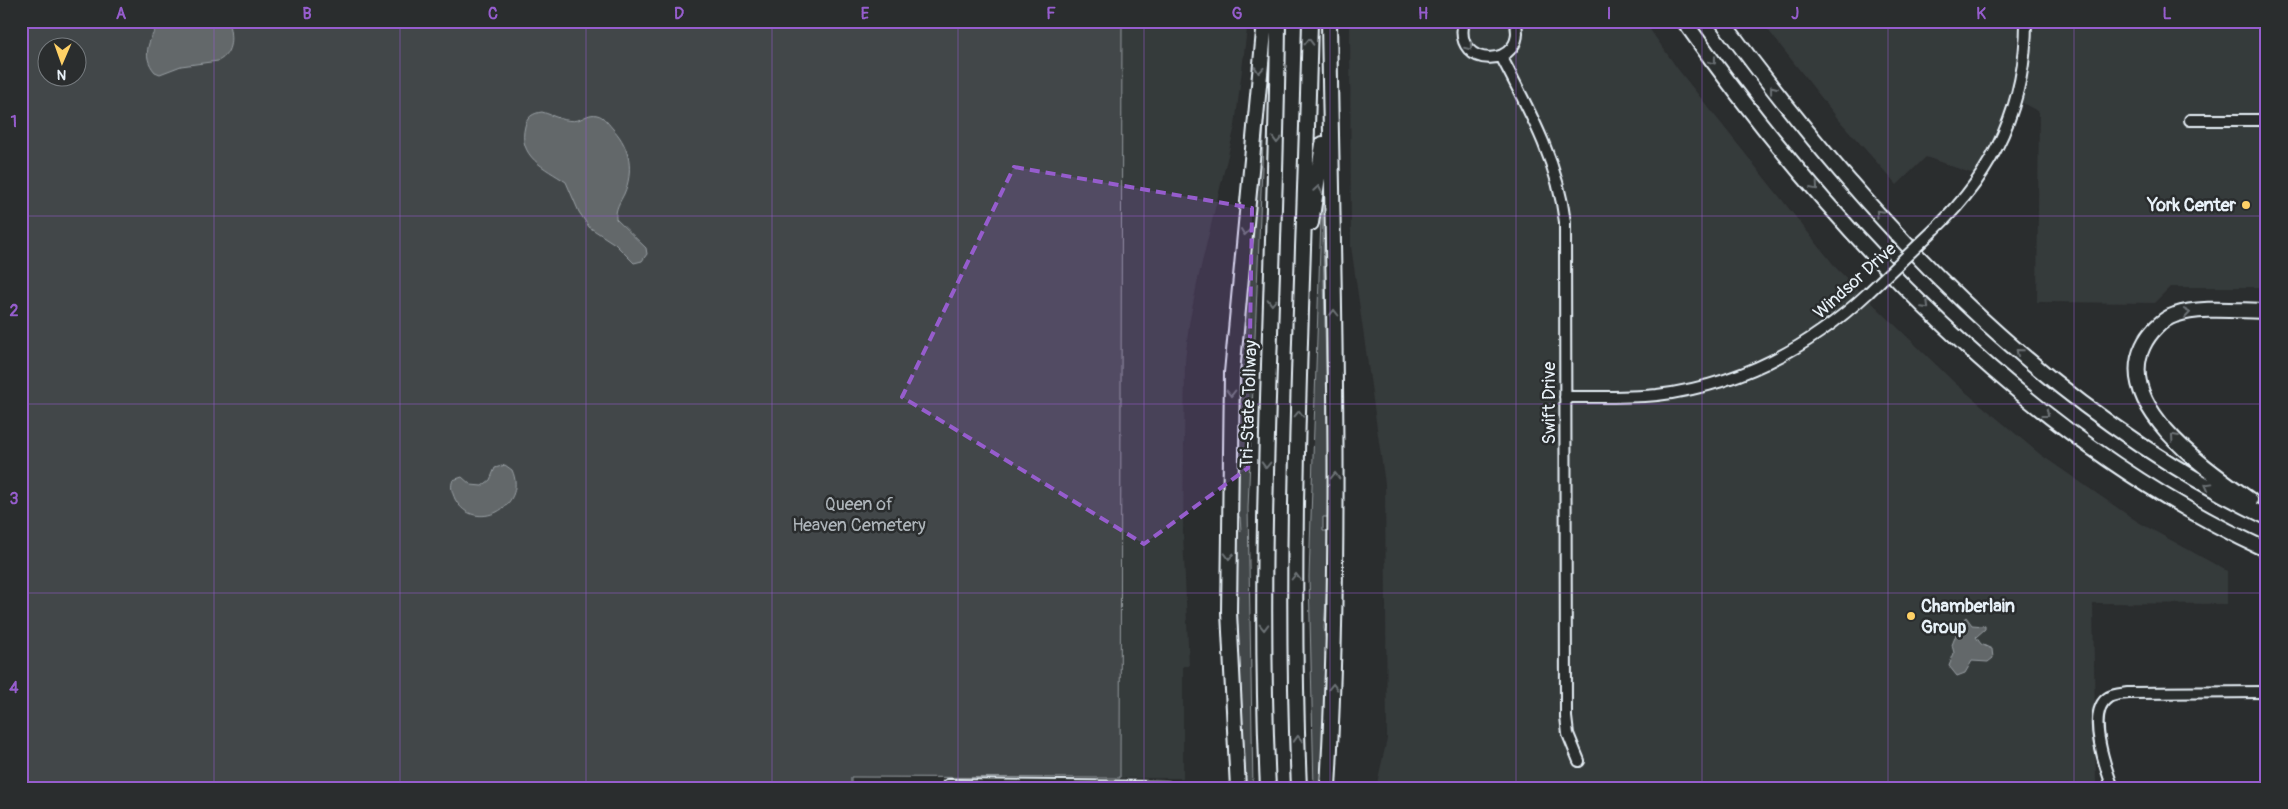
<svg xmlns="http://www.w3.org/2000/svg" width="2288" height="809" font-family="Pangolin,sans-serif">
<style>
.built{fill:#363a3b}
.green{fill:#424648;stroke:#959ca0;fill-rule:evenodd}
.water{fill:#63686b;stroke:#989fa3}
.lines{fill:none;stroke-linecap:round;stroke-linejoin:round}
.minor-casing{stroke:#e8f1f8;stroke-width:14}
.highway-casing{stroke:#e8f1f8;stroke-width:18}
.minor{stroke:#2a2d2e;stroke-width:10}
.highway{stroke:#2a2d2e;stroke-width:14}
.minor-bridge-casing{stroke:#e8f1f8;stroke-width:14;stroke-linecap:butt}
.minor-bridge{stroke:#2a2d2e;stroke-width:10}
.oneway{stroke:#6c7275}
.marked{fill:#965dcd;fill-opacity:0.2;stroke:#965dcd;stroke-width:4;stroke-dasharray:10 6;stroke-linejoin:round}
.grid{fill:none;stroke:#965dcd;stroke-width:1;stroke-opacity:0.55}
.poi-dot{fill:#ffd166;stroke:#2a2d2e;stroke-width:2}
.labels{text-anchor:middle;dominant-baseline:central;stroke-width:5;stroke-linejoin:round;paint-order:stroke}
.poi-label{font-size:18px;font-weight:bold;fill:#e8f1f8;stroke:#2a2d2e;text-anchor:end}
.street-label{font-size:18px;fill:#e8f1f8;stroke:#2a2d2e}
.park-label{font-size:18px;fill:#aeb5ba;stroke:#2a2d2e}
.neatline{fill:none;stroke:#965dcd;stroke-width:2}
.grid-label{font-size:16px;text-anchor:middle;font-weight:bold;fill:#965dcd}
</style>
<rect width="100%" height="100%" fill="#2a2d2e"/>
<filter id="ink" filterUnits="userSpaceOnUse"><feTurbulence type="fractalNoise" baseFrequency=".02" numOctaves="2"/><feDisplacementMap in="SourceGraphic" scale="10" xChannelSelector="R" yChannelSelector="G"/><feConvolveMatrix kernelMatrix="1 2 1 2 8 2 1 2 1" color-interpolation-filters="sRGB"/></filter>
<g filter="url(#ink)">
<path class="built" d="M1122 21H1248L1235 126 1198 279 1189 324 1185 362 1183 535 1189 666H1183V778H1120Z
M1350 21H1644L1677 68 1837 269 1956 384 2041 455 2138 522 2227 571V604L2093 603 2096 784 1376 788 1387 739 1385 484 1351 246Z
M1761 21H2018L2015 89 2005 123 1976 175 1926 157 1897 185 1839 120Z
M2032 21H2267V287H2170L2154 303 2037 302 2039 112 2019 101Z"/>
<path class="green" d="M21 21H1122L1120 778 851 777V788H21ZM48 48H78V78H48Z
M1262 117 1264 118 1248 508 1253 788H1244L1237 669 1235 531H1241L1240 517 1234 516 1239 431 1237 407 1240 339Z
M1322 188 1329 505 1328 517H1323V531H1331L1324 628C1332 676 1323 738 1320 788H1314L1309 577Z"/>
<path class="water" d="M161 21H228C232 35 234 53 218 61L181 66 160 74 155 72C140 55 150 37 161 21Z
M542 112C553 115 566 123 578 120 584 118 590 113 597 115 604 116 609 125 614 130 630 148 634 171 624 194 620 202 615 209 616 219L646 248 647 254 642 261 634 263 615 244 589 227 579 212 566 182C545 168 517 157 525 126 527 117 533 113 542 112Z
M505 465 512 470C529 507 474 535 455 499 452 492 450 486 453 480L462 477 471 485 482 486 490 480 495 468Z
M1966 617 1972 625 1985 626V629L1976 637 1981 644 1992 649 1993 658 1988 662 1972 661 1965 673 1957 676 1949 666 1954 653 1952 645 1957 632 1956 626Z"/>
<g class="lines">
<g class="minor-casing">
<path id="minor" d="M1464 21C1451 72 1530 68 1515 21
M1501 56C1529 110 1558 162 1565 222L1566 717 1568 734 1579 761
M2190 120H2267
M1935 229C1994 173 2026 103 2026 21
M1565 397C1596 397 1626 398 1657 395 1739 385 1808 349 1868 293
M948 788V785L1167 787
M2113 788C2106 769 2085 711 2109 697 2114 694 2122 694 2128 693L2267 692"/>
</g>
<g class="highway-casing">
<path id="highway" d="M1684 21C1833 232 2029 441 2267 550
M1722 21C1867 219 2042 409 2267 517
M1311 223 1323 144
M2250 500C2208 470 2114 407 2143 346 2149 333 2162 319 2175 315 2200 306 2240 311 2267 311
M1238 788 1229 612 1232 373 1265 21
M1268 788C1256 532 1276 277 1278 21
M1299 788C1288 533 1304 276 1310 21
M1328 788C1342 533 1333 277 1329 21"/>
</g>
<use href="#minor" class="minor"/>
<use href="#highway" class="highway"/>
<g class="minor-bridge-casing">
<path id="minor-bridge" d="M1868 293 1935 229"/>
</g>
<use href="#minor-bridge" class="minor-bridge"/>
</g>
<defs><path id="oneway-chevron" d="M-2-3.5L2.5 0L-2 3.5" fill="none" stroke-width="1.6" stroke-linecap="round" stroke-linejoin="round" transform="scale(1.25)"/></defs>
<g class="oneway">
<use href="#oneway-chevron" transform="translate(1309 42) rotate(-89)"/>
<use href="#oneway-chevron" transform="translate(1469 47) rotate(52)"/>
<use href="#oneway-chevron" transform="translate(1713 61) rotate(53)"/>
<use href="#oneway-chevron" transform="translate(1259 70) rotate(95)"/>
<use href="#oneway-chevron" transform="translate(1773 89) rotate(-128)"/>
<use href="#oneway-chevron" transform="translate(1277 140) rotate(91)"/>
<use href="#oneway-chevron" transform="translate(1815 187) rotate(49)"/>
<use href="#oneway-chevron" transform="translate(1318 189) rotate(-81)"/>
<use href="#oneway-chevron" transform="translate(1879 213) rotate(-133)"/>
<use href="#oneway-chevron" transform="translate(1245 232) rotate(96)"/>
<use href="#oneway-chevron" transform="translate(1272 302) rotate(92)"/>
<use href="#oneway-chevron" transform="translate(1926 306) rotate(45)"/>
<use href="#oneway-chevron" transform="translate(1334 313) rotate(-90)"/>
<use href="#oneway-chevron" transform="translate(2187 313) rotate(-8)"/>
<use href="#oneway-chevron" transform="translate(2019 352) rotate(-139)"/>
<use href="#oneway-chevron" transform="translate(1231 393) rotate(90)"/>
<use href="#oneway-chevron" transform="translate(1299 414) rotate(-88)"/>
<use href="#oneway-chevron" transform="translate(2046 414) rotate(38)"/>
<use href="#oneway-chevron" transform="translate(2174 437) rotate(-132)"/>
<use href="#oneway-chevron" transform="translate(1266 465) rotate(92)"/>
<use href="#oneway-chevron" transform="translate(1335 476) rotate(-90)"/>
<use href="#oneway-chevron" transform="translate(2208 486) rotate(-151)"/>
<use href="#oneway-chevron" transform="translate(1229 556) rotate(91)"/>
<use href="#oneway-chevron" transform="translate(1296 577) rotate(-90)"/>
<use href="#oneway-chevron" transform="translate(1264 627) rotate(89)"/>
<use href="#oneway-chevron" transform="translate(1333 687) rotate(-88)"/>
<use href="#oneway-chevron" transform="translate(1298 739) rotate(-92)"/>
</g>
</g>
<path class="marked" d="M1014 167 1252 208 1248 468 1144 544 902 397Z"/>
<path class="grid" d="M214 21V788M400 21V788M586 21V788M772 21V788M958 21V788M1144 21V788M1330 21V788M1516 21V788M1702 21V788M1888 21V788M2074 21V788M21 216H2267M21 404H2267M21 593H2267"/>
<g class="poi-dot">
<circle cx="2246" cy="205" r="5"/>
<circle cx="1911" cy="616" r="5"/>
</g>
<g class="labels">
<g class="poi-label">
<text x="2236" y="205">York Center</text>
<text x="1921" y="606" text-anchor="start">Chamberlain<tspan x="1921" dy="21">Group</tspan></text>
</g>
<g class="street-label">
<text transform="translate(1855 281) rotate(-42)">Windsor Drive</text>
<text transform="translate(1549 403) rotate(-90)">Swift Drive</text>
<text transform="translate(1249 404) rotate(-88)">Tri-State Tollway</text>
</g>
<g class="park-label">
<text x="859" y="504">Queen of<tspan x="859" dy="21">Heaven Cemetery</tspan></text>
</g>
</g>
<rect width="2288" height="809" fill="none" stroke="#2a2d2e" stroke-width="55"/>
<g transform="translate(62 62) rotate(182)"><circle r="24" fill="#2a2d2e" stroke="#767b7f"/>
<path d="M0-4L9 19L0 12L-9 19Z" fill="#ffd166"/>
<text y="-8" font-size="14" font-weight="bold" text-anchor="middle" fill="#e8f1f8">N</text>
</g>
<rect x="28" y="28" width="2232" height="754" class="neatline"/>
<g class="grid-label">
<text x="121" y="19">A</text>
<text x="307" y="19">B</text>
<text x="493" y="19">C</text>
<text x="679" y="19">D</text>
<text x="865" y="19">E</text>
<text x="1051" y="19">F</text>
<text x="1237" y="19">G</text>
<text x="1423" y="19">H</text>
<text x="1609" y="19">I</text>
<text x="1795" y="19">J</text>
<text x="1981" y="19">K</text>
<text x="2167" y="19">L</text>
<text x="14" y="127">1</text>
<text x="14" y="316">2</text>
<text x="14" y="504">3</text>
<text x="14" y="693">4</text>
</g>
</svg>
